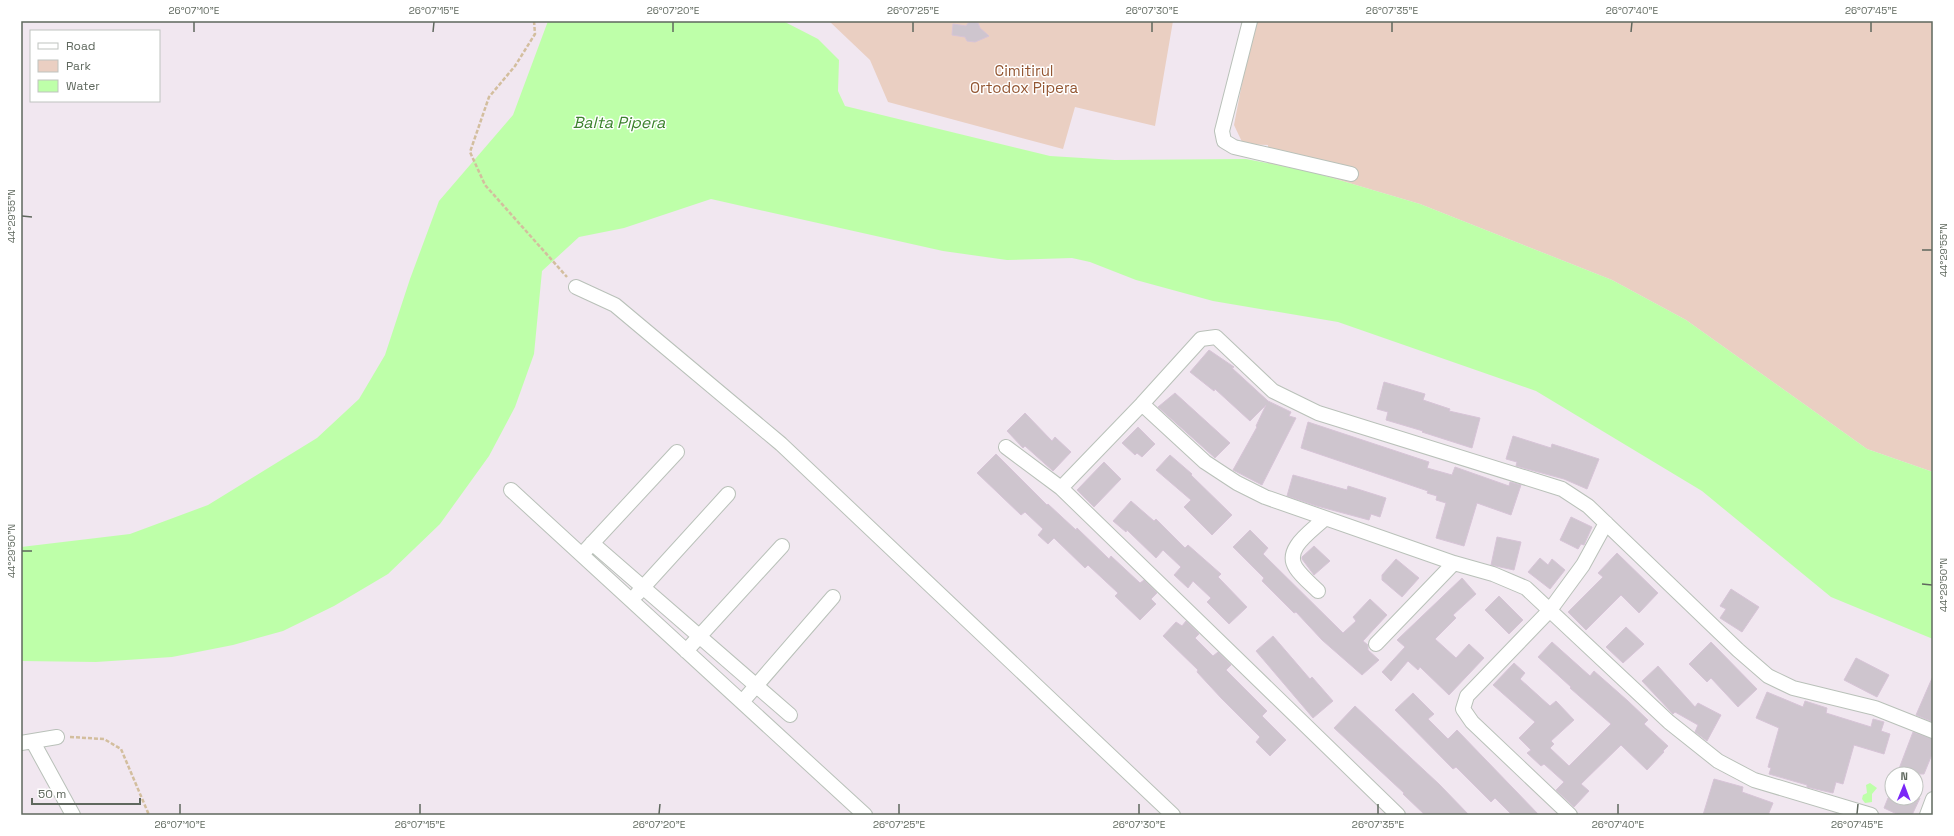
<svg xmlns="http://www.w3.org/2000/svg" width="1954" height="836" font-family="'Space Grotesk',sans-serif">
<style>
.green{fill:#eacfc2}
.water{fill:#beffa9}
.building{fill:#cec5ce;stroke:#d7c4d7}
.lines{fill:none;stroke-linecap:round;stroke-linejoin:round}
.minor-casing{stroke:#b9c1b9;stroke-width:16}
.path{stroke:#d3be9e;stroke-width:2.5;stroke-dasharray:4 2;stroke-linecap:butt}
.minor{stroke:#fff;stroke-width:14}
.ticks{fill:none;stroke:#5f685e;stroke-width:1.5}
.labels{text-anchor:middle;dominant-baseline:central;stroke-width:3;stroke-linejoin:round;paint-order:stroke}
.park-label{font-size:15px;fill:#935632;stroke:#fff}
.water-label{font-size:16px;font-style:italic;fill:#3c822d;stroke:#fff}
.neatline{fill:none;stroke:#5f685e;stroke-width:1.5}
.ticks-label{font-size:10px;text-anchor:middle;fill:#5f685e}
</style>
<rect width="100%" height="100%" fill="#f1e7f0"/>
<path class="green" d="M829 21H1173L1155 126 1075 107 1063 149 888 102 870 60Z
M1254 21H1933V472L1867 449 1686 320 1612 280 1420 204 1312 172 1268 164V145L1243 144 1234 125Z"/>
<path class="water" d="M548 21H783L818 39 839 60 838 91 845 106 1050 156 1115 160 1246 159 1312 172 1420 204 1612 280 1686 320 1867 449 1933 472V639L1831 597 1702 491 1536 391 1338 322 1213 301 1136 280 1090 262 1072 258 1007 260 943 251 711 199 624 228 579 237 542 271 534 354 515 407 489 456 440 524 388 574 334 606 283 631 233 645 172 657 96 662 21 661V547L130 534 208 505 317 438 359 399 385 355 410 279 439 201 513 115Z
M1870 783 1877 788 1872 794V802L1865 803 1862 799 1863 795 1867 793 1866 785Z"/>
<path class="building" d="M969 22 978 23 980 28 989 36 975 42 967 41 965 37 952 35 953 24 966 26Z
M1209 350 1234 367 1232 368 1268 401 1291 412 1289 416 1296 418 1262 485 1233 470 1257 427 1256 426 1266 405 1250 421 1215 389 1214 391 1190 372Z
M1384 382 1425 394 1423 400 1450 409 1449 411 1480 418 1472 448 1422 432 1423 431 1386 420 1388 412 1377 409Z
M1175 393 1230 443 1215 458 1158 407Z
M1025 413 1052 441 1055 437 1071 452 1053 471 1025 446 1023 448 1007 431Z
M1308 422 1429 462 1427 468 1452 475 1455 467 1509 486 1510 482 1521 485 1511 515 1477 503 1464 546 1436 538 1446 503 1436 500 1437 496 1427 493 1428 491 1301 448Z
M1138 427 1155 444 1142 457 1137 453 1135 455 1122 443Z
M1513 436 1551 448 1552 444 1599 459 1587 489 1564 479 1516 466 1517 462 1506 459Z
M996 454 1047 505 1048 504 1076 530 1077 528 1109 559 1111 556 1140 583 1144 580 1157 593 1151 599 1156 604 1140 620 1115 596 1118 593 1088 565 1085 568 1054 538 1048 544 1038 535 1043 529 1025 512 1021 515 977 473Z
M1170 455 1192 474 1191 475 1232 515 1212 535 1184 507 1191 500 1156 470Z
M1104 462 1121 479 1094 507 1077 490Z
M1293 475 1347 490 1348 486 1386 498 1380 517 1371 514 1369 520 1317 506 1287 496Z
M1131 501 1154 521 1156 519 1185 548 1188 545 1221 574 1218 577 1247 607 1229 624 1207 602 1211 598 1193 581 1188 588 1174 575 1181 567 1163 550 1156 558 1127 530 1126 532 1113 521Z
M1571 517 1592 527 1584 545 1581 544 1578 549 1560 540Z
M1250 530 1268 548 1263 554 1343 633 1356 621 1353 617 1370 599 1387 615 1363 641 1368 645V650L1379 660 1362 675 1322 640 1296 612 1294 613 1262 581 1264 578 1233 547Z
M1497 537 1521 542 1514 570 1491 565Z
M1314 546 1330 561 1314 575 1302 559V557Z
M1617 553 1658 593 1639 613 1621 595 1586 630 1568 612 1603 577 1598 573Z
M1540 558 1548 565 1552 559 1565 570 1550 589 1528 572Z
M1396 559 1419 578 1402 597 1382 580V575Z
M1462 578 1476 594 1453 615 1456 618 1435 639 1456 658 1469 644 1484 658 1449 695 1420 667 1418 670 1408 661 1391 681 1382 672 1405 647 1397 640Z
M1731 589 1759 607 1742 632 1720 618 1726 609 1720 606Z
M1499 596 1523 620 1509 634 1485 610Z
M1186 621 1199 634 1195 638 1213 656 1218 652 1231 665 1226 670 1267 711 1262 716 1286 740 1270 756 1256 742 1260 737 1222 699 1197 672 1198 670 1163 636 1176 622 1182 626Z
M1626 627 1644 644 1623 663 1606 647Z
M1273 636 1310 679 1312 677 1333 701 1313 718 1256 651Z
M1552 642 1590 676 1594 671 1628 701 1648 720 1644 724 1668 746 1663 751 1664 752 1647 770 1621 745 1581 784 1589 791 1574 807 1556 790 1564 782 1544 764 1541 766 1527 753 1531 750 1519 738 1535 722 1493 685 1514 663 1525 673 1520 679 1550 706 1556 701 1574 720 1551 741 1554 744 1550 748 1569 766 1611 724 1570 688 1571 687 1538 657Z
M1711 642 1757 689 1738 707 1711 678 1707 682 1689 664Z
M1856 658 1889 675 1877 697 1844 680Z
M1658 666 1695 707 1698 703 1721 715 1707 741 1695 732 1698 725 1675 712 1673 714 1642 681Z
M1933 676V722L1916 715Z
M1767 692 1803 707 1805 701 1827 708 1826 713 1871 727 1873 719 1884 722 1881 731 1890 734 1884 754 1854 745 1843 784 1836 782 1833 793 1807 787V785L1769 774 1771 768 1768 767 1779 728 1756 718Z
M1413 693 1434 714 1428 719 1448 739 1457 730 1539 815H1512L1495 798 1491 802 1456 767 1453 769 1395 710Z
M1355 706 1439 784 1469 815H1425L1403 794 1404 793 1334 728Z
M1913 732 1933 739V752L1924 774H1897Z
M1714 779 1743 787 1742 792 1773 803 1768 815H1703Z
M1888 798H1920L1912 815H1899L1884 808Z"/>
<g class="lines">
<g class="minor-casing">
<path id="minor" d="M1250 21 1222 131 1224 141 1234 147 1351 174
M576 287 615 305 781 444 1173 815
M1142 404 1205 462 1237 483 1265 497 1454 563 1493 574 1526 588 1669 722 1718 761 1754 780 1871 815
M1006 447 1061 488 1398 815
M1061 488 1142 404 1201 339 1216 337 1273 391 1318 413 1562 489 1588 506 1738 650 1768 676 1793 688 1875 708 1933 731
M511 490 865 815
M592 543 790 715
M586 550 677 452
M1318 591C1311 584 1302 577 1296 568 1283 549 1312 531 1324 519
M637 594 728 494
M1376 644 1454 563
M686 651 782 546
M742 702 833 597
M33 742 73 815
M21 743 57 737
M1570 815 1472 722 1463 709 1467 696 1550 610 1583 565 1606 523
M1927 815 1933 799"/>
</g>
<path class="path" d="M534 21 535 34 515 66 489 97 470 152 485 185 567 277
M70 737 104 739 121 749 149 815"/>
<use href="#minor" class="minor"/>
</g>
<path class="ticks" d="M194 32V22M433 32 434 22M673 32V22M913 32V22M1152 32V22M1392 32V22M1631 32 1632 22M1871 32V22M22 216 32 217M1922 250H1932M22 551H32M1922 584 1932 585M180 814V804M420 814V804M659 814 660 804M899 814V804M1139 814V804M1378 814V804M1618 814V804M1857 814 1858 804"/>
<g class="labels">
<g class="park-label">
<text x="1024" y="70">Cimitirul<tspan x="1024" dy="17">Ortodox Pipera</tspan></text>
</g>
<g class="water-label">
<text x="619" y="122">Balta Pipera</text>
</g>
</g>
<rect width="1954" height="836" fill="none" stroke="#ffffff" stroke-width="44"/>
<rect x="30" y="30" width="130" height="72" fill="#ffffff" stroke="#bfc3bf"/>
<rect x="38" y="43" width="20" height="6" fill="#ffffff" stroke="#bfc3bf"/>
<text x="66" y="50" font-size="12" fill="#5f685e">Road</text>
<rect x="38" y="60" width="20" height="12" fill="#eacfc2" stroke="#bfc3bf"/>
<text x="66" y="70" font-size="12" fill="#5f685e">Park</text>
<rect x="38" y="80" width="20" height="12" fill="#beffa9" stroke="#bfc3bf"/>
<text x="66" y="90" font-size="12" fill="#5f685e">Water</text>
<g transform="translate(1904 786) rotate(1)"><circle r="19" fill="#ffffff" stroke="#bfc3bf"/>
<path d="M0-3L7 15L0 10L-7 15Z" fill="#7a27f7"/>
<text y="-6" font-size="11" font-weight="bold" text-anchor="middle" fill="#5f685e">N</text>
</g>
<path d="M32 798v6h108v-6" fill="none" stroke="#5f685e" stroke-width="2"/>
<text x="38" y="798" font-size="12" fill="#5f685e" stroke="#ffffff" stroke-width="3" paint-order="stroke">50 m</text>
<rect x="22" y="22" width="1910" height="792" class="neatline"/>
<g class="ticks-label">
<text x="194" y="14">26°07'10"E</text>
<text x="434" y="14">26°07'15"E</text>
<text x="673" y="14">26°07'20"E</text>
<text x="913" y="14">26°07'25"E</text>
<text x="1152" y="14">26°07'30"E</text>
<text x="1392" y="14">26°07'35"E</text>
<text x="1632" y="14">26°07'40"E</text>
<text x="1871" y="14">26°07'45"E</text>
<text transform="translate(11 216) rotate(-90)" y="4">44°29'55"N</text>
<text transform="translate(1943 250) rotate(-90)" y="4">44°29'55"N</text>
<text transform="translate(11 551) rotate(-90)" y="4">44°29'50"N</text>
<text transform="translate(1943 585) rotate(-90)" y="4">44°29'50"N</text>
<text x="180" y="828">26°07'10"E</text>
<text x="420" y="828">26°07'15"E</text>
<text x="659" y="828">26°07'20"E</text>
<text x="899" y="828">26°07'25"E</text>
<text x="1139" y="828">26°07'30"E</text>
<text x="1378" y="828">26°07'35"E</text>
<text x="1618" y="828">26°07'40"E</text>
<text x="1857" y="828">26°07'45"E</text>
</g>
</svg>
